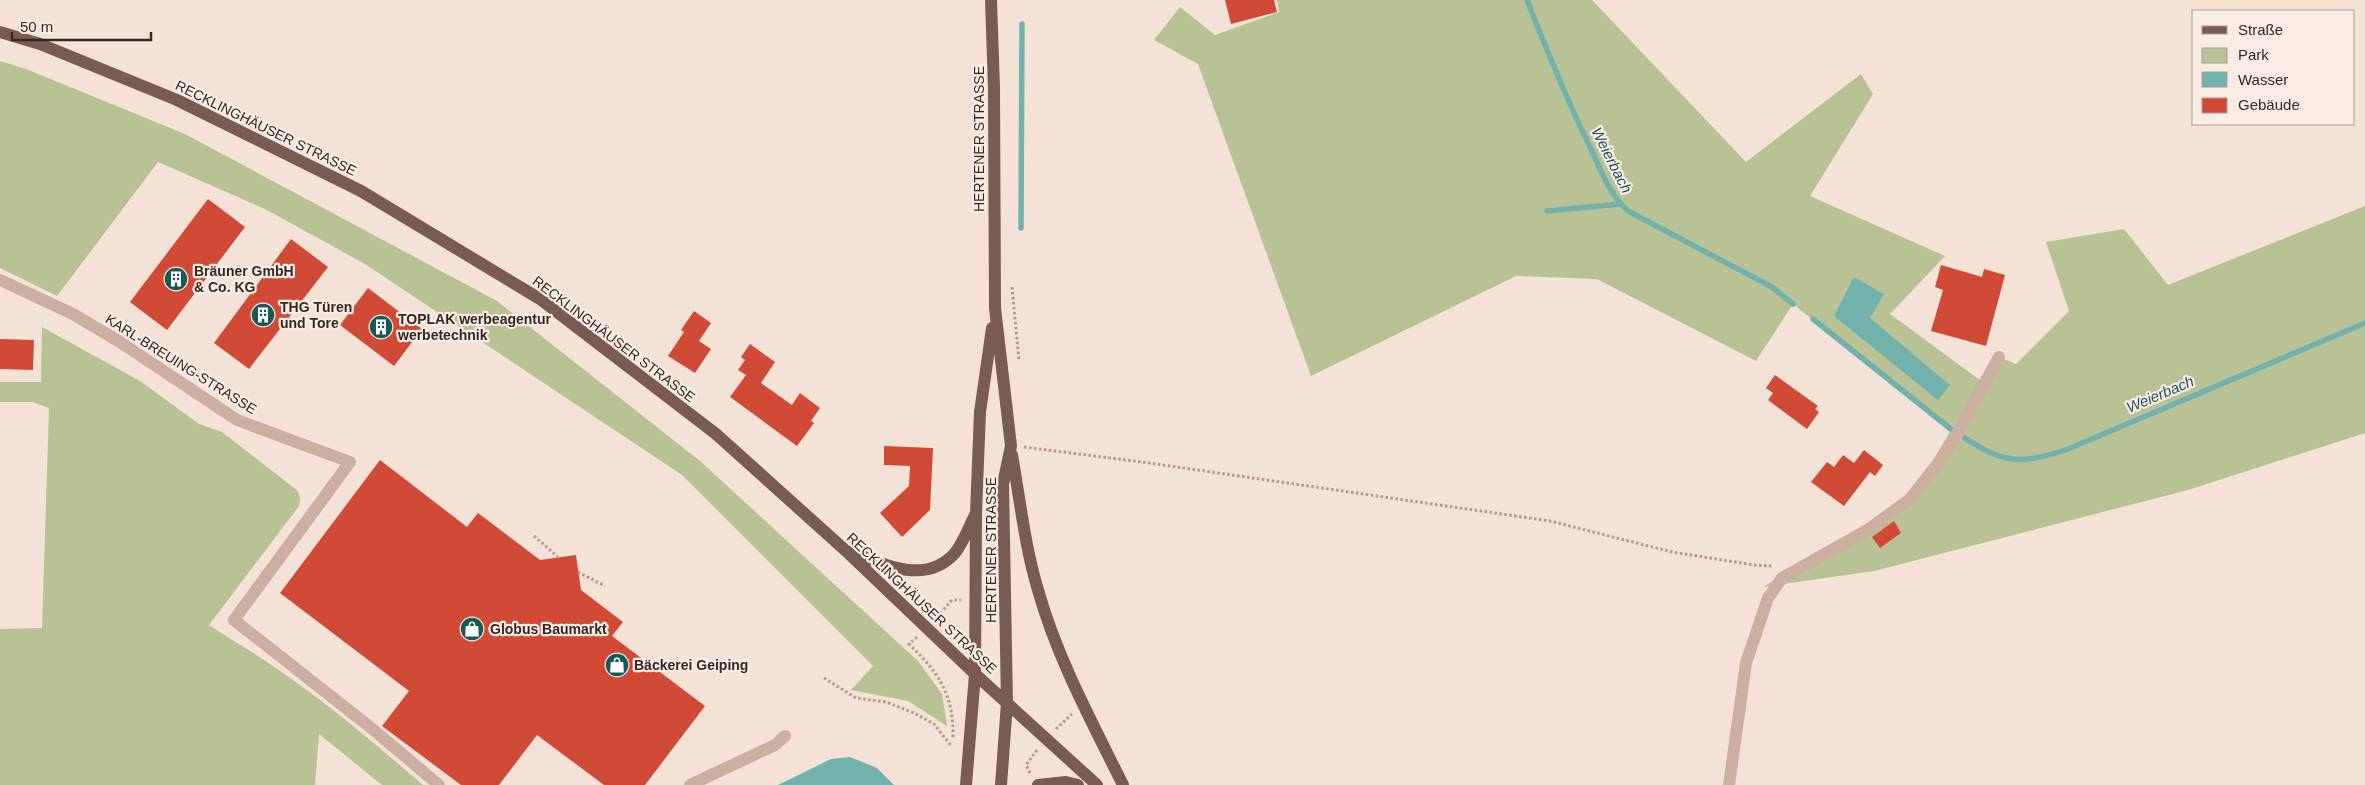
<svg xmlns="http://www.w3.org/2000/svg" width="2365" height="785" font-family="Arial,sans-serif">
<style>
.green{fill:#b8c295}
.water{fill:#72b2ad}
.lines{fill:none;stroke-linecap:round;stroke-linejoin:round}
.stream{stroke:#72b2ad;stroke-width:5.5}
.building{fill:#d04a36}
.path{stroke:#b7998b;stroke-width:3;stroke-dasharray:2.5 2.5;stroke-linecap:butt}
.minor{stroke:#cbafa1;stroke-width:12}
.major{stroke:#785c54;stroke-width:12}
.labels{text-anchor:middle;dominant-baseline:central;stroke-width:4.5;stroke-linejoin:round;paint-order:stroke}
.street-label{font-size:14px;fill:#352824;stroke:#faece2}
.poi-label{font-size:14px;font-weight:bold;fill:#352824;stroke:#faece2;text-anchor:start}
.water-label{font-size:15px;font-style:italic;fill:#175956;stroke:#faece2}
</style>
<rect width="100%" height="100%" fill="#f3e2d5"/>
<path class="green" d="M1277 0H1592L1746 162 1861 74 1873 94 1810 196 1945 256 1890 314 1984 383 1999 357 2016 364 2069 311 2046 242 2124 229 2168 285 2365 206V433L2188 490 1874 571 1763 587 1910 499 1951 430 1793 304 1756 361 1597 279 1516 276 1311 376 1198 64 1154 40 1180 7 1215 35 1279 12Z
M0 61 26 69 185 134 497 301 700 461 918 661 942 694 947 726 908 701 851 690 873 666 682 475 365 264 265 209 158 162 57 296 0 268Z
M42 327 140 381 199 424 222 432 298 491 300 498 299 506 209 625C227 637 246 648 264 660 320 697 372 741 423 785H382L319 734 315 785H0V629L42 628 49 408 33 402H0V382H41Z"/>
<path class="water" d="M1854 277 1884 294 1870 318 1950 385 1938 400 1834 316Z
M850 757 877 768 894 785H778L831 759Z"/>
<g class="lines">
<path class="stream" d="M1527 0C1547 51 1567 100 1591 149 1601 171 1610 195 1628 211L1772 287 1793 304
M1547 211 1620 204
M1021 228 1022 24
M1813 319 1952 430
M1965 438C2005 465 2023 464 2068 449L2365 323"/>
</g>
<path class="building" d="M1225 0H1274L1277 12 1231 24Z
M208 199 245 227 167 330 130 302Z
M291 239 328 267 249 369 214 343Z
M1941 265 1982 277 1984 269 2005 275 1986 346 1931 331 1943 290 1935 287Z
M368 288 422 329 394 366 340 325Z
M694 311 711 323 699 341 711 349 695 373 668 356 684 332 681 330Z
M0 339 34 340 33 370 0 369Z
M750 344 775 362 761 383 792 405 800 393 820 408 811 421 814 423 797 446 730 397 746 375 738 370 745 360 741 357Z
M1775 375 1818 406 1815 409 1819 412 1807 429 1768 400 1773 393 1766 388Z
M884 446 933 448 930 510 902 537 880 513 909 486 910 466 884 465Z
M1864 450 1883 465 1875 476 1870 472 1844 506 1811 482 1827 462 1834 467 1843 455 1854 463Z
M380 460 467 527 478 513 540 560 576 555 581 590 623 622 612 636 705 706 645 785H604L537 735 499 785H461L382 726 409 691 280 593Z
M1894 521 1901 533 1880 548 1872 537Z"/>
<g class="lines">
<path class="path" d="M1012 287 1019 361
M1024 447 1142 462 1550 521 1672 552 1754 565 1773 566
M534 536 558 557
M578 572 605 586
M937 617 952 600H961
M917 637 909 644C939 673 954 695 953 738
M824 678 856 698 886 702 914 713 934 724 952 747
M1056 729 1072 714
M1030 773 1026 765 1037 750"/>
<path class="minor" d="M0 280 73 314 120 342 237 420 350 462 234 620 370 727 439 785
M690 785 775 745 785 736
M1729 785 1746 663 1768 598 1782 578 1869 529 1910 499 1947 452 1999 357"/>
<path class="major" d="M991 0 994 88 995 308 1011 446 1003 484 1007 703 1001 785
M0 32 40 44 177 100 361 191 540 299 716 434 845 550 975 674 1097 785
M1012 455C1020 500 1025 547 1038 590 1057 658 1092 722 1123 785
M851 552C885 564 925 586 955 553 963 543 969 527 975 515
M966 785 975 674 976 513 980 412 992 328
M1038 785 1066 782 1078 785"/>
</g>
<defs>
<g id="building-disc" transform="scale(1.25)"><circle r="9.5" fill="#175956" stroke="#faece2"/><path d="M-4-6H4V6H1V3H-1V6H-4ZM-2.5-4.3h1.7v1.8h-1.7ZM.8-4.3h1.7v1.8H.8ZM-2.5-1h1.7V.8h-1.7ZM.8-1h1.7V.8H.8Z" fill="#fff"/></g>
<g id="shop-disc" transform="scale(1.25)"><circle r="9.5" fill="#175956" stroke="#faece2"/><path d="M-5-2.5h2.3a2.7 3.5 0 0 1 5.4 0H5L5.5 6h-11ZM-1.5-2.5h3a1.5 2.3 0 0 0-3 0Z" fill="#fff"/></g>
</defs>
<g fill-rule="evenodd">
<use href="#building-disc" x="176" y="279"/>
<use href="#building-disc" x="263" y="315"/>
<use href="#building-disc" x="381" y="327"/>
<use href="#shop-disc" x="472" y="629"/>
<use href="#shop-disc" x="617" y="665"/>
</g>
<g class="labels">
<g class="street-label">
<text transform="translate(266 128) rotate(26)">RECKLINGHÄUSER STRASSE</text>
<text transform="translate(979 139) rotate(-90)">HERTENER STRASSE</text>
<text transform="translate(614 339) rotate(37)">RECKLINGHÄUSER STRASSE</text>
<text transform="translate(181 364) rotate(32)">KARL-BREUING-STRASSE</text>
<text transform="translate(991 550) rotate(-90)">HERTENER STRASSE</text>
<text transform="translate(922 603) rotate(43)">RECKLINGHÄUSER STRASSE</text>
</g>
<g class="poi-label">
<text x="194" y="271">Bräuner GmbH<tspan x="194" dy="16">&amp; Co. KG</tspan></text>
<text x="280" y="307">THG Türen<tspan x="280" dy="16">und Tore</tspan></text>
<text x="398" y="319">TOPLAK werbeagentur<tspan x="398" dy="16">werbetechnik</tspan></text>
<text x="490" y="629">Globus Baumarkt</text>
<text x="634" y="665">Bäckerei Geiping</text>
</g>
<g class="water-label">
<text transform="translate(1612 160) rotate(63)">Weierbach</text>
<text transform="translate(2160 394) rotate(-23)">Weierbach</text>
</g>
</g>
<rect x="2192" y="10" width="162" height="115" fill="#faece2" stroke="#ab9e96"/>
<rect x="2202" y="26" width="25" height="8" fill="#785c54" stroke="#ab9e96"/>
<text x="2238" y="35" font-size="15" fill="#352824">Straße</text>
<rect x="2202" y="48" width="25" height="15" fill="#b8c295" stroke="#ab9e96"/>
<text x="2238" y="60" font-size="15" fill="#352824">Park</text>
<rect x="2202" y="72" width="25" height="15" fill="#72b2ad" stroke="#ab9e96"/>
<text x="2238" y="85" font-size="15" fill="#352824">Wasser</text>
<rect x="2202" y="98" width="25" height="15" fill="#d04a36" stroke="#ab9e96"/>
<text x="2238" y="110" font-size="15" fill="#352824">Gebäude</text>
<path d="M12 32v8h139v-8" fill="none" stroke="#352824" stroke-width="2.5"/>
<text x="20" y="32" font-size="15" fill="#352824" stroke="#faece2" stroke-width="4" paint-order="stroke">50 m</text>
</svg>
